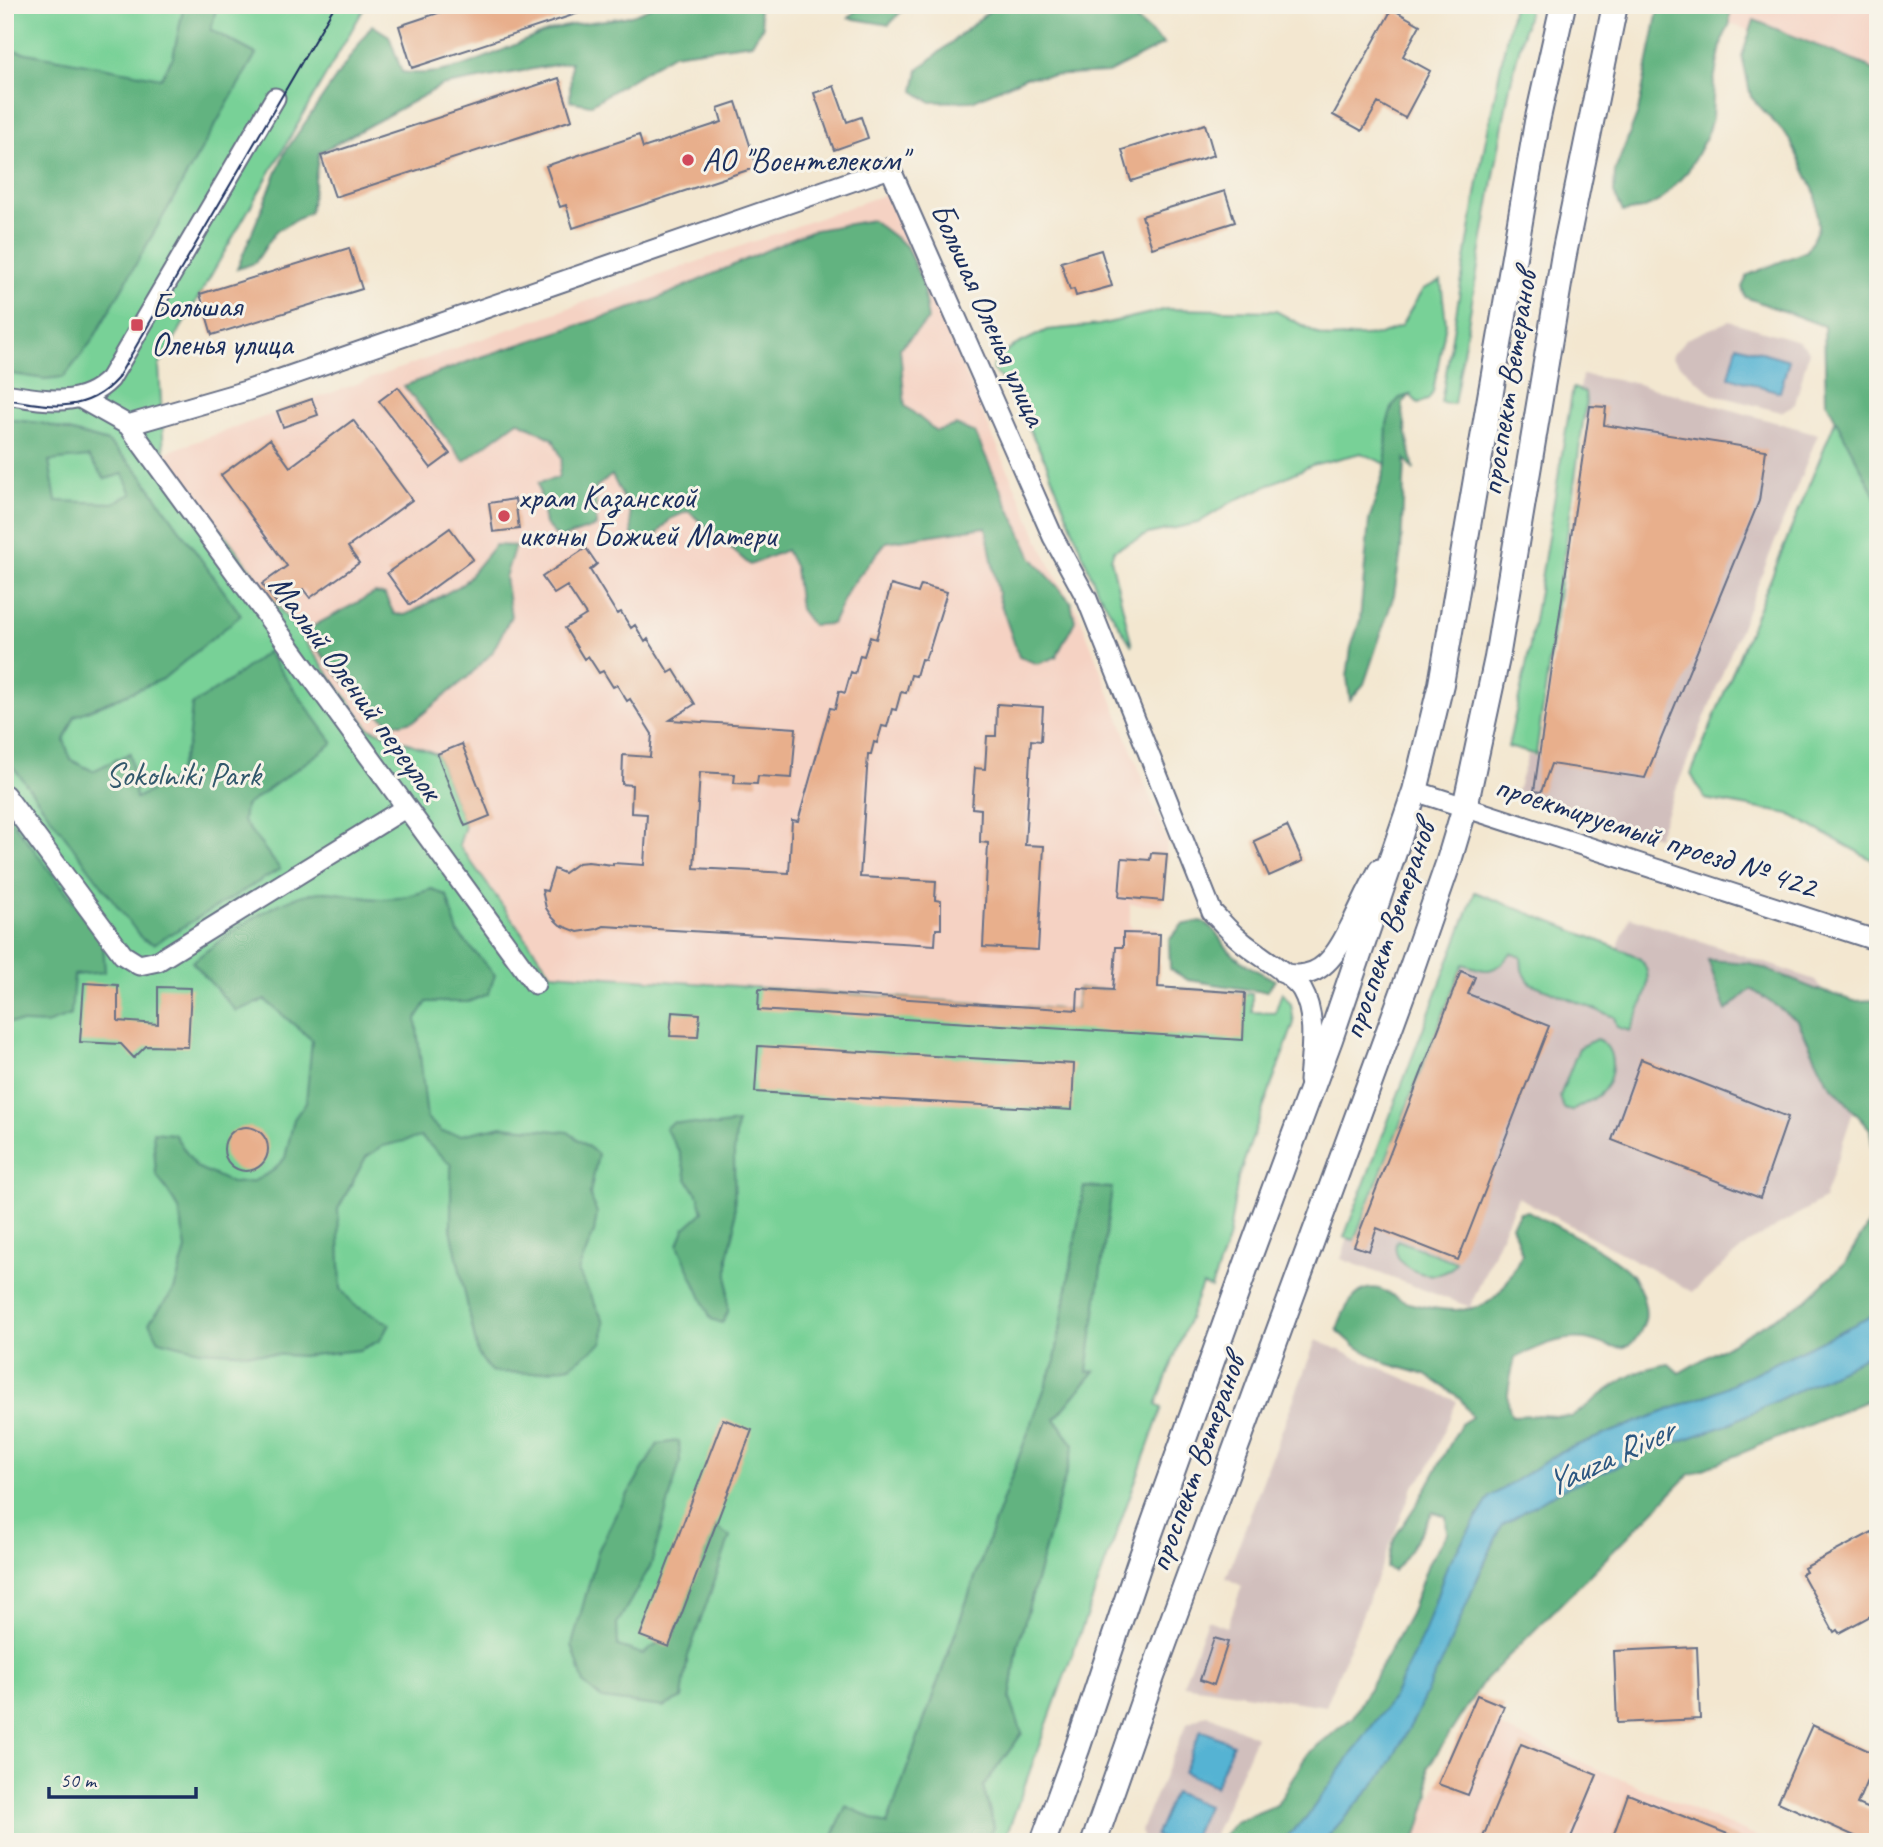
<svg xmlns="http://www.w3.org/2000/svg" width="1883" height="1847" font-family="Caveat,sans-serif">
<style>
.built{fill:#f5d2c3}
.industrial{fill:#d1bfbd}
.green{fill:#78d197;stroke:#4a807a;stroke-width:2}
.forest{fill:#62b380;stroke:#3e716f;stroke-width:2;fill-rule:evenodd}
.water{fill:#54b3d3;stroke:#387198;stroke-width:2}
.building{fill:#e8af8c}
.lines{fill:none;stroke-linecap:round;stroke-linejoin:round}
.minor-casing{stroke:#676f86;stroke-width:23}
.major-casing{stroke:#676f86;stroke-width:28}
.minor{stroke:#fff;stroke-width:19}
.major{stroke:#fff;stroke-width:24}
.tram{stroke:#1b2f5e;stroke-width:2}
.poi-dot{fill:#d1495b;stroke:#f7f3e8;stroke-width:2.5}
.labels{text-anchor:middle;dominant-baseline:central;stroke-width:6;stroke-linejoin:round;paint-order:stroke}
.poi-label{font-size:33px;fill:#1b2f5e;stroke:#f7f3e8;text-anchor:start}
.street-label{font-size:33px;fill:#1b2f5e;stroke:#f7f3e8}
.park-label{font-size:33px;fill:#32586c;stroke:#f7f3e8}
.water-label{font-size:35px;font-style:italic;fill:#2c5781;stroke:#f7f3e8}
</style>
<rect width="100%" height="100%" fill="#f7f3e8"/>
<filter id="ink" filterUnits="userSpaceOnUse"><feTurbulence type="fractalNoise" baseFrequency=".0143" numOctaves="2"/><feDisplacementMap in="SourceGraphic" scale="14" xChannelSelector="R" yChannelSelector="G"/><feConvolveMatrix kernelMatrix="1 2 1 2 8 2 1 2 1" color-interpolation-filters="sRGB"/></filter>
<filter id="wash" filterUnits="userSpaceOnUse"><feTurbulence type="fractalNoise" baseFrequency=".00686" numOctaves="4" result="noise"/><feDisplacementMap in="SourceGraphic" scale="28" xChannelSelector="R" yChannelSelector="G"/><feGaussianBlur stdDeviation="1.57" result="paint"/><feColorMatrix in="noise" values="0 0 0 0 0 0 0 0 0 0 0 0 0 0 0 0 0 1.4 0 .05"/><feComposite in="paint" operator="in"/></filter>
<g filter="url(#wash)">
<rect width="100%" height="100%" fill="#f3e7d0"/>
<path class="built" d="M1684 5H1878V85L1730 23 1684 7Z
M886 194 1053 572 1078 612 1167 841 1163 906 1130 904V927L1160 928 1157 993 1078 988 1077 1010 551 974 459 845 437 754 369 728 164 453Z
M1477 1695 1504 1707 1501 1728 1769 1842H1411Z"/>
<path class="industrial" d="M1729 321 1799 341 1809 351 1795 404 1781 412 1712 394 1671 357 1686 339Z
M1582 375 1631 382 1818 434 1657 837 1517 791 1528 755 1539 757 1588 420 1575 418Z
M1464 917 1606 975 1630 917 1815 980 1871 1058 1824 1199 1747 1244 1693 1292 1518 1197 1470 1307 1341 1259 1354 1221 1364 1222 1454 989 1440 982Z
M1316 1340 1457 1401 1427 1471 1413 1487 1326 1706 1183 1685 1207 1620 1227 1627 1242 1586 1226 1578Z
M1207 1714 1256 1737 1211 1842H1143L1141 1829 1187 1723Z"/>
<path class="green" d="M5 5H366L159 366 164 453 369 728 437 754 465 826 459 845 551 973 1076 1010 1078 988 1173 994 1174 988 1252 994V1012L1275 1013 1282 992 1291 1004 1294 1023 1238 1178 1228 1240 1211 1288 1202 1285 1156 1405 1162 1408 1004 1842H985L994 1827 983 1787 1022 1733 1010 1699 1018 1645 1074 1445 1055 1419 1094 1371 1086 1373 1111 1188 1084 1187 1055 1361 1002 1502 887 1825 846 1807 830 1842H5Z
M1513 5H1530L1509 90 1454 404 1441 403 1482 159Z
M1441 281 1446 323 1433 392 1428 400 1418 403 1410 395 1400 398 1387 424 1386 464 1361 453 1312 465 1232 502 1198 523 1148 534 1114 550 1111 559 1132 646 1097 590 1045 460 1006 384 992 369 996 360 1012 347 1047 330 1099 325 1168 309 1276 311 1320 335 1329 338 1380 335 1401 326 1423 289Z
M1573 388 1585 392 1586 401 1536 755 1508 747 1527 662Z
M1836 419 1878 501V863L1789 814 1705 799 1691 774Z
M1475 892 1625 951C1629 953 1637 956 1640 959 1659 978 1638 1012 1630 1031L1617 1027 1614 1017 1530 983 1522 970 1521 957 1511 953C1494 975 1487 972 1463 964L1354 1240 1344 1237Z
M1596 1039C1617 1046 1616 1078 1601 1093 1594 1100 1581 1105 1572 1111L1564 1109 1560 1096 1579 1048Z
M1397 1240 1456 1262C1442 1289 1386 1269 1397 1240Z"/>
<path class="forest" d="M184 5H217L211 30 256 54 92 341 64 377 45 379 5 373V49L161 78 173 57Z
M654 5H757L763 26 752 43 673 54 590 105 570 101 571 62 441 86 319 153 310 212 276 231 255 263 237 269 285 152 372 25 389 36 402 72C456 81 506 44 556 29 589 18 624 24 654 5Z
M861 5H907L889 25 849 18Z
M993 5H1119L1164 44 1108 73 1026 77 972 101 931 102 914 91 918 70 988 12Z
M1659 5H1730V23L1722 41 1714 80 1712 118 1706 137 1688 171 1661 200 1643 209 1623 212 1614 193 1615 171 1638 112Z
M1754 20 1867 66 1878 73V239C1862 274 1876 313 1878 350 1880 400 1878 450 1878 501L1826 401 1824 326 1745 297 1742 287 1748 275 1807 251 1818 228 1816 195 1789 138 1751 97 1742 56Z
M872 220 906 246 922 281 928 320 900 348 905 406 936 431 956 425 975 433 1032 558 1071 602 1075 621 1056 657 1038 664 1019 657 999 599 986 527 886 542 849 588 832 624 812 625 800 609 795 568 786 550 750 565 688 511 670 519 646 548 632 534 630 512 612 475 596 487V526L559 539 545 524 538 483 558 478 562 459 553 439 518 421 464 461 404 386 475 359 650 302 810 231Z
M1410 395 1403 403V414L1414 470 1405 459 1401 551 1394 595 1364 684 1350 700 1347 677 1351 648 1360 620 1369 521 1386 464 1387 424 1393 405 1400 398Z
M5 419 41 423 108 442 138 471 241 615 163 679 75 716 64 740 71 760 93 771 130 753 136 798 175 779 188 744 192 705 229 681 267 652 333 743 245 806 243 821 280 869 154 944 142 939 5 756ZM89 457 105 479 123 474 132 494 113 503 56 501 49 461Z
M495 545 515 546 505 577 511 616 492 653 468 677 415 720 401 724 390 723 373 710 361 693 344 682 311 641 308 630 317 624 375 593 385 595 394 614 405 615 414 611 463 584Z
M5 812 103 940 105 972 74 975 71 1015 46 1024 5 1022Z
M432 889 447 896 458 933 495 975 488 994 468 1002H427L416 1019 427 1118 442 1132 461 1135 502 1126 568 1132 598 1154 590 1194 597 1213 594 1233 578 1271 604 1322 603 1342 570 1366 533 1373 491 1372 478 1354 451 1229V1165L421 1137 383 1146 366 1157 338 1209 341 1289 354 1305 390 1324 379 1341 360 1350 301 1356 199 1350 159 1340 149 1323 174 1290 186 1249 179 1209 156 1174 153 1132 174 1134 196 1167 232 1183 252 1182 271 1172 285 1158 294 1119 306 1102 312 1040 265 1000 236 1011 192 962C226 936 281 892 325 892 345 892 364 900 384 899 401 899 416 894 432 889Z
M1201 921C1215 926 1218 938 1228 949 1240 963 1259 972 1275 980L1267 991H1257L1188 980 1170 969 1169 940 1182 925Z
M1708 960 1750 963 1815 989 1854 1001 1878 1000V1313L1713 1393 1562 1451 1490 1497 1447 1566 1425 1631 1393 1697 1305 1819 1281 1842H1218L1235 1822 1277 1805 1307 1754 1353 1717 1410 1614 1428 1564 1447 1533 1446 1516 1433 1512C1423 1527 1405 1562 1393 1571L1386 1568 1395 1537 1422 1496 1461 1424 1472 1417 1460 1398 1426 1375 1388 1364 1354 1345 1337 1330C1342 1313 1355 1283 1379 1289 1389 1292 1398 1300 1408 1303 1431 1309 1461 1314 1483 1305 1502 1297 1513 1271 1522 1254L1512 1225 1520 1212 1528 1211C1555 1226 1613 1253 1632 1275 1640 1286 1648 1308 1645 1320 1642 1329 1636 1342 1627 1346 1613 1352 1599 1341 1586 1339 1560 1336 1538 1347 1515 1358 1511 1378 1503 1398 1512 1416L1539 1415 1572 1417C1604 1394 1628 1369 1669 1364L1679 1373 1806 1300 1845 1263 1870 1222 1875 1165 1870 1129 1827 1081 1798 1021 1751 989 1726 1011Z
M673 1122 716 1126 737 1123 734 1153 735 1227 728 1257V1312L722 1323 711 1319 678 1245 684 1229 703 1212 699 1197 687 1179 680 1153 665 1128Z
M1084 1187 1112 1188 1087 1372 1095 1371 1055 1419 1074 1445 1018 1645 1010 1699 1022 1733 983 1787 994 1827 985 1842H830L846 1806 887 1825 1002 1502 1055 1361Z
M1878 1348V1396L1689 1475 1483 1682 1428 1767 1429 1795 1415 1842H1323L1385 1772 1415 1717 1502 1525 1562 1489 1662 1447 1724 1426 1840 1370Z
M679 1441 680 1462 651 1565 617 1624 618 1646 643 1654 675 1632 692 1557 715 1526 730 1537 688 1656 682 1698 663 1707 602 1699 584 1684 572 1645 598 1551 616 1514 658 1444Z"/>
<path class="water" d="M1878 239V347C1873 313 1863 272 1878 239Z
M1737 345 1789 360 1780 392 1729 377Z
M1878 1313V1348L1840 1370 1724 1426 1662 1447 1562 1489 1502 1525 1477 1579 1452 1639 1415 1717 1385 1772 1323 1842H1281L1305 1819 1393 1697 1425 1631 1447 1566 1490 1497 1562 1451 1713 1393Z
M1201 1730 1233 1744 1215 1786 1183 1772Z
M1174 1792 1207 1806 1191 1842H1169L1155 1836Z"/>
<g id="blocks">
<path class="building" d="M462 5H593L594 8 412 68 399 26Z
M1392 9 1420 25 1403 56 1430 71 1405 118 1378 103 1362 131 1333 115Z
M559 78 572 120 335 197 321 156Z
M834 86 847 122 861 117 868 138 834 150 814 93Z
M736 102 757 167 573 228 566 205 560 207 546 166 639 135 643 148 722 122 718 108Z
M1205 124 1214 155 1131 181 1122 150Z
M1225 191 1235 222 1152 248 1142 216Z
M349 248 362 289 212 335 200 294Z
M1101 250 1112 286 1076 296 1074 289 1070 290 1061 262Z
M398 387 450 454 431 468 379 401Z
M312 399 318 415 283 427 277 411Z
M1590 406 1606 407 1604 425 1766 450 1759 501 1645 778 1551 764 1541 792 1534 791Z
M353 420 412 500 348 547 359 563 310 598 303 589 279 606 262 584 287 566 221 475 270 439 290 467Z
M515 499 519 529 493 532 489 503Z
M450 528 473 559 410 605 387 573Z
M586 548 597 564 590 570 617 614 621 612 631 628 635 625 645 642 648 639 669 673 674 670 695 704 670 720 796 728 792 778 758 776 757 784 734 783 735 774 700 772 694 868 789 873 792 820 798 821 830 708 835 709 839 691 845 693 851 672 855 674 860 655 864 656 870 637 876 639 891 585 918 593 921 585 947 592 929 651H928L925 660 921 659 916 676 911 675 906 693 901 692 896 710 892 709 887 727 882 726 877 743 874 742 871 754H868L860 877 936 881 935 900 941 901V929H936L935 945 604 926 597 929 578 932 560 925 552 917 546 908 542 890 547 891 554 869 564 873 578 863 588 862 613 865V863L644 865 647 814 631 813 632 785 622 784 623 755 650 757 652 734 630 699 627 701 617 685 613 687 603 671 599 673 588 656 584 659 565 628 586 615 567 586 554 594 542 577Z
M997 704 1043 707 1041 741 1031 740 1025 845 1044 846 1038 950 983 947 988 843 980 842 981 809 972 808 975 768 985 769 987 736H996Z
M462 744 490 816 465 826 437 754Z
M1287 826 1303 861 1269 876 1254 841Z
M1151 853 1167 854 1163 901 1119 897 1122 858 1150 860Z
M1123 933 1160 934 1158 987 1245 993 1243 1040 758 1010 759 989 1077 1010 1078 988 1113 990 1116 947H1123Z
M1461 971 1475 977 1468 994 1549 1026 1458 1260 1377 1228 1369 1251 1354 1246Z
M84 983 118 985V1021L158 1024V987L191 988 188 1047 146 1046 134 1058 121 1044 80 1042Z
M672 1012 700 1014 698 1037 670 1036Z
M758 1046 1074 1064 1072 1110 755 1092Z
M1641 1059 1788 1117 1760 1198 1612 1140Z
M224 1149a22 22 0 1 1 44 0a22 22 0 1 1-44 0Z
M723 1419 752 1430 669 1647 640 1636Z
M1872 1532 1878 1542V1612L1839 1633 1837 1630 1834 1632 1802 1574 1806 1572 1804 1568Z
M1214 1638 1228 1642 1214 1685 1200 1680Z
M1697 1647 1700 1719 1617 1723 1614 1651Z
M1477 1695 1504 1706 1468 1795 1438 1784Z
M1812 1725 1878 1755 1857 1804 1878 1813V1842H1868L1778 1802Z
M1521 1744 1597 1775 1569 1842H1481Z
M1628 1794 1745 1841V1842H1611Z"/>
</g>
</g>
<g filter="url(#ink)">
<use href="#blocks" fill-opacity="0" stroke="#676f86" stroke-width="2"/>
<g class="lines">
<g class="minor-casing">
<path id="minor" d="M5 394C42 400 81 409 110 379L275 98
M80 398 128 425 246 391 890 168 1053 537 1087 599 1212 912C1221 921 1229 931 1239 939 1254 953 1293 975 1302 990 1317 1016 1311 1052 1309 1081
M128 425 535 984
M1415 791 1878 941
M5 795 123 955 139 965 158 961 405 808
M1283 973C1324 984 1339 948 1354 919 1362 902 1370 886 1379 869"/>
</g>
<g class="major-casing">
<path id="major" d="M1043 1842 1077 1749 1139 1564 1251 1252 1330 1039 1415 791 1441 684 1537 122 1563 5
M1094 1842 1150 1682 1410 973 1448 864 1465 807 1497 658 1564 254 1615 5"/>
</g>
<use href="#minor" class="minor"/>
<use href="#major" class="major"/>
<path class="tram" d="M5 399C48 406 85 415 117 379L335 5"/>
</g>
</g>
<g class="poi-dot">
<circle cx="688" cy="160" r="7"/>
<rect x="130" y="318" width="14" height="14" rx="3.5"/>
<circle cx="504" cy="516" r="7"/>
</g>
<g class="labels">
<g class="poi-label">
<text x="702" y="160">АО "Воентелеком"</text>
<text x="151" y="306">Большая<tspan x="151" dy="38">Оленья улица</tspan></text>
<text x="518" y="497">храм Казанской<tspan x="518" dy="38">иконы Божией Матери</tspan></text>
</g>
<g class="street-label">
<text transform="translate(989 314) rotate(66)">Большая Оленья улица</text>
<text transform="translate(1508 383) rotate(-81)">проспект Ветеранов</text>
<text transform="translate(356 687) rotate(54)">Малый Олений переулок</text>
<text transform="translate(1656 836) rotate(18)">проектируемый проезд № 422</text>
<text transform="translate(1388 930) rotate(-71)">проспект Ветеранов</text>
<text transform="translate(1196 1463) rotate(-70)">проспект Ветеранов</text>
</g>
<g class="park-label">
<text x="183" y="775">Sokolniki Park</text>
</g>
<g class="water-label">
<text transform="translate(1609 1457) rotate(-25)">Yauza River</text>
</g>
</g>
<rect width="1883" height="1847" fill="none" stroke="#f7f3e8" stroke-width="28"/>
<path d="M49 1787v10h147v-10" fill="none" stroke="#1b2f5e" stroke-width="3.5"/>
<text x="60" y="1787" font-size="21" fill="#1b2f5e" stroke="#f7f3e8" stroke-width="5" paint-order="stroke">50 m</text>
</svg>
